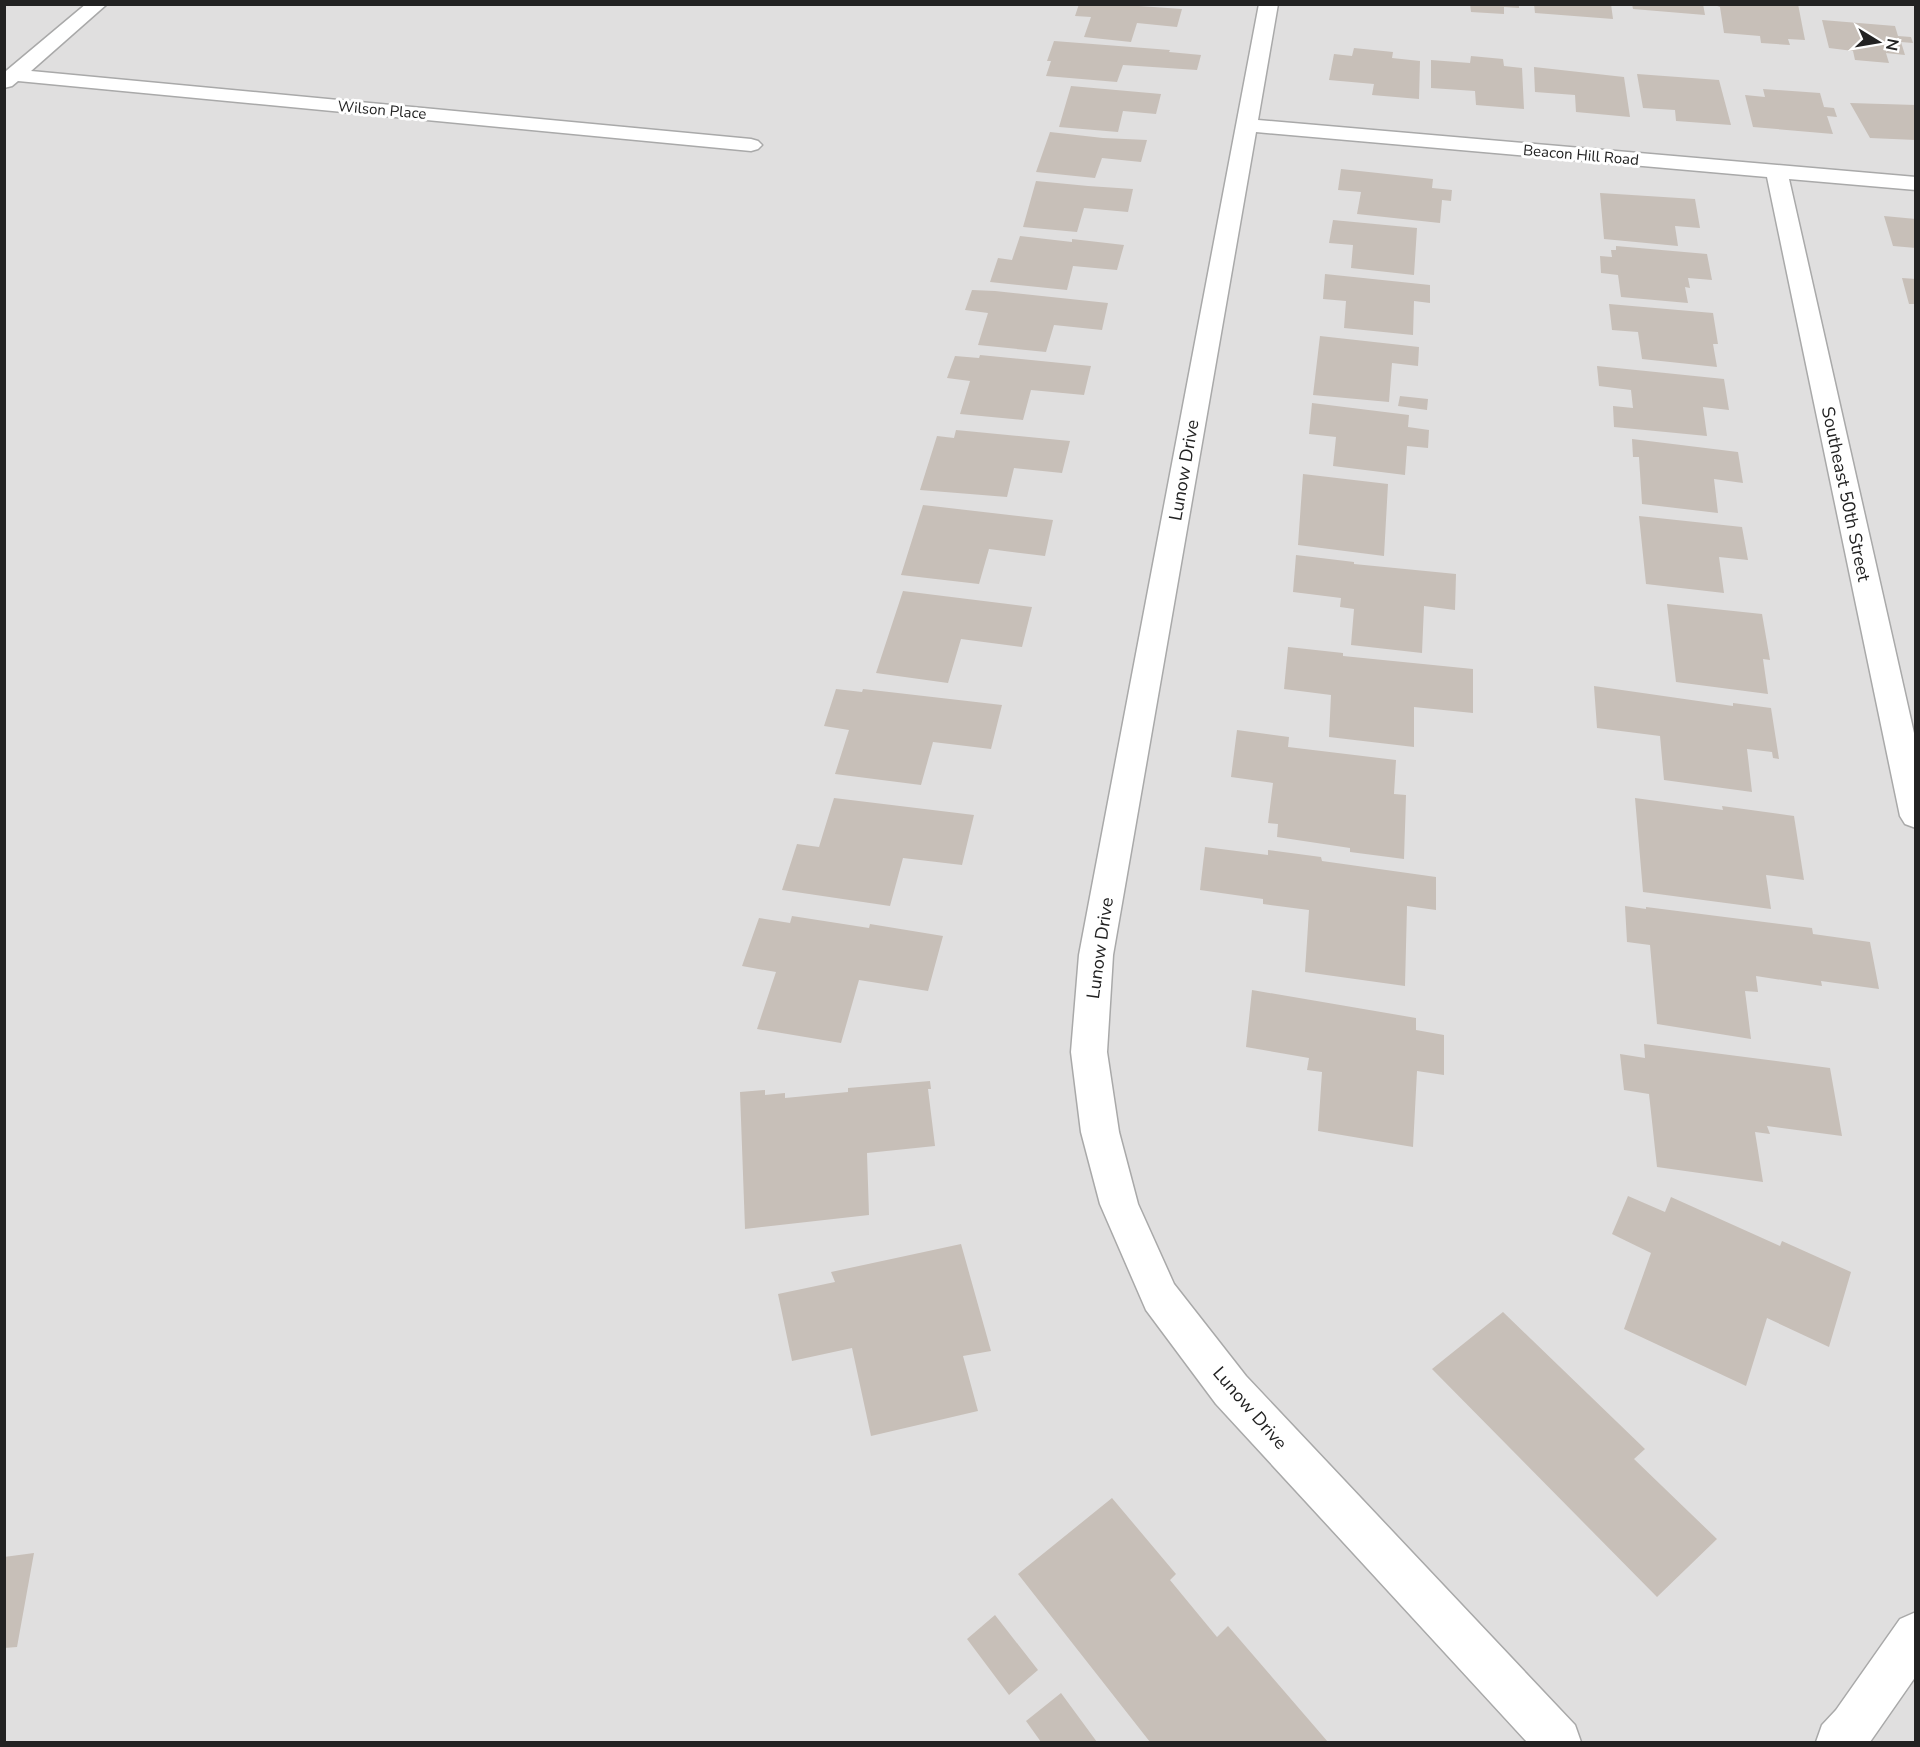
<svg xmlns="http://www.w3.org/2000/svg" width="1920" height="1747" font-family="'Nunito Sans',sans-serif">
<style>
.residential{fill:#e0dfdf}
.building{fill:#c7bfb8}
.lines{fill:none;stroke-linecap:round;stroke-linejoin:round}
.minor-casing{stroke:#a9a9a9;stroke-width:3}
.minor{fill:#fff;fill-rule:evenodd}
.labels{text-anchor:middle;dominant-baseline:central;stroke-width:6;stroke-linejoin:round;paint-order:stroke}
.far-street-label{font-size:15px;fill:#222;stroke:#fff}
.street-label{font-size:18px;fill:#222;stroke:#fff}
</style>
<rect width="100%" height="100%" fill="#f2efe9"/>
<path class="residential" d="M5 5H1915V1742H5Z"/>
<path class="building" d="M1079 4H1110L1182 9 1177 27 1137 23 1131 42 1084 37 1091 17 1075 16Z
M1470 4H1519V8L1504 7V14L1471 12Z
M1534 4H1611L1613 19 1535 13Z
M1632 4H1703L1705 15 1633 9Z
M1712 4H1798L1805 40 1788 39 1790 45 1761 43 1760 36 1724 33 1720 7Z
M1822 20 1895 26 1898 36 1911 37 1913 43 1901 42 1905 55 1886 53 1889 63 1855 60 1853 51 1829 48Z
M1054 41 1170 50 1169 52 1201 55 1197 70 1123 65 1117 82 1046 76 1051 61H1047Z
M1354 48 1393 52 1392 58 1420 61 1419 99 1372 95 1374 84 1329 80 1334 54 1352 56Z
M1471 56 1503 59 1504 66 1522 68 1524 109 1476 105 1475 91 1431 88V60L1470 63Z
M1534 67 1624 77 1630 117 1576 112 1575 95 1535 92Z
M1637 74 1719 80 1731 125 1676 121 1675 110 1643 108Z
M1071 86 1161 94 1156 114 1123 111 1118 132 1059 127Z
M1763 89 1820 93 1824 107 1834 108 1837 117 1827 116 1833 134 1753 127 1745 95 1765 97Z
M1850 103 1916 105V140L1870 138Z
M1050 132 1103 138 1147 140 1141 162 1102 158 1095 178 1036 172Z
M1341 169 1433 179 1432 188 1452 190 1451 201 1442 200 1440 223 1357 214 1361 192 1338 190Z
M1036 181 1088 186 1133 189 1128 212 1084 208 1077 232 1023 227Z
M1600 193 1695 199 1700 228 1675 226 1678 246 1604 239Z
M1884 216 1916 219V248L1893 246Z
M1333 220 1417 228 1414 275 1351 268 1353 245 1329 243Z
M1020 236 1072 242V239L1124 245 1117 270 1073 266 1067 290 990 282 998 258 1012 260Z
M1616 246 1707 254 1712 280 1688 278 1690 288 1685 287 1688 303 1621 297 1618 275 1601 273 1600 256 1612 257 1611 250H1616Z
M1325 274 1430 285V303L1414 301 1413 335 1344 328 1346 301 1323 299Z
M1902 278 1916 279V304H1909Z
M972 290 995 291 1108 303 1102 330 1054 325 1046 352 978 345 988 313 965 310Z
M1609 304 1713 313 1718 344H1713L1717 367 1642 359 1638 332 1612 330Z
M1320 336 1419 347 1418 366 1392 363 1389 402 1313 395Z
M980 355 1091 366 1084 395 1031 390 1023 420 960 414 970 381 947 378 955 356 979 358Z
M1597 366 1724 379 1729 410 1703 407 1707 436 1614 427 1613 406 1633 408 1631 390 1599 386Z
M1400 396 1428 399 1427 410 1398 406Z
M1312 403 1409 415 1408 427 1429 430 1428 448 1407 446 1405 475 1333 466 1336 437 1309 434Z
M956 430 1070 441 1062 473 1014 468 1007 497 920 490 937 436 954 438Z
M1632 439 1738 452 1743 483 1714 479 1718 513 1642 504 1639 457H1633Z
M1303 474 1388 484 1384 556 1298 545Z
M923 505 1053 520 1045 556 989 549 979 584 901 575Z
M1639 516 1742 527 1748 560 1719 557 1724 593 1646 584Z
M1296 555 1354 562V564L1456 574 1455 610 1424 606 1422 653 1351 645 1354 609 1340 607 1341 598 1293 592Z
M903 591 1032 607 1022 647 961 639 948 683 876 673Z
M1667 604 1762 614 1770 660 1763 659 1768 694 1676 682Z
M1288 647 1343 653V656L1473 669V713L1414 707V747L1329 737 1331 695 1284 689Z
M1594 686 1733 706V703L1771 708 1779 759 1773 758 1772 752 1747 749 1752 792 1664 780 1660 736 1597 728Z
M836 689 862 692 863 689 1002 705 991 749 933 742 921 785 835 774 849 730 824 726Z
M1237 730 1289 737 1288 747 1396 760 1394 794 1406 795 1404 859 1350 852V848L1277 837 1278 824 1268 823 1273 783 1231 777Z
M834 798 974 815 962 865 903 858 890 906 782 890 797 844 819 847Z
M1635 798 1723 810 1722 806 1794 816 1804 880 1766 875 1771 909 1643 892Z
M1205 847 1268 855V850L1321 857 1322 861 1436 877V910L1407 906 1405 986 1305 972 1309 910 1263 904V899L1200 890Z
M1625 906 1646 909V907L1812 928 1813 934 1870 942 1879 989 1821 981 1822 986 1756 976 1758 992 1745 991 1751 1039 1657 1024 1650 945 1627 942Z
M792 916 869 928 870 924 943 936 928 991 859 980 841 1043 757 1029 776 972 742 966 759 918 790 923Z
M1252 990 1416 1018V1030L1444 1035V1075L1417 1071 1413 1147 1318 1131 1322 1072 1307 1070 1309 1058 1246 1047Z
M1644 1044 1830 1068 1842 1136 1767 1126 1770 1134 1755 1132 1763 1182 1657 1167 1649 1094 1624 1090 1620 1054 1645 1058Z
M930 1081 931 1089H928L935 1146 867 1153 869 1215 745 1229 740 1092 765 1090V1095L785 1093V1098L848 1092V1088Z
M1628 1196 1665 1212 1671 1197 1780 1246 1782 1241 1851 1272 1829 1347 1767 1318 1746 1386 1624 1329 1651 1253 1612 1234Z
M961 1244 991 1351 963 1356 978 1411 871 1436 852 1348 792 1361 778 1294 835 1282 831 1272Z
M1503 1312 1645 1449 1634 1459 1717 1539 1657 1597 1432 1369Z
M1112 1498 1176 1574 1170 1580 1217 1637 1228 1626 1328 1742H1150L1018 1574Z
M34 1553 17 1647 4 1648V1557Z
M995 1615 1038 1670 1009 1695 967 1639Z
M1061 1693 1097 1742H1041L1026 1721Z"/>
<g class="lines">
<g class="minor-casing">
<path id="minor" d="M86 4H107L31 71 751 139 758 141 762 145 758 149 751 151 18 81 12 86 4 88 6 71Z
M1259 4H1278L1258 120 1916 177V190L1789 179 1916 742V828L1905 824 1900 816 1767 177 1256 132 1113 955 1107 1052 1119 1132 1138 1204 1174 1284 1246 1376 1575 1725 1581 1742H1527L1216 1404 1146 1310 1100 1204 1081 1132 1071 1052 1079 955Z
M1916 1612V1676L1870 1742H1816L1822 1725 1836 1710 1900 1619Z"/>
</g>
<use href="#minor" class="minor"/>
</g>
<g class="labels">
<g class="far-street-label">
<text transform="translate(382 110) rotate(5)">Wilson Place</text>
<text transform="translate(1581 155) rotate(5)">Beacon Hill Road</text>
</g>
<g class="street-label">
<text transform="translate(1184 470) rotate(-80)">Lunow Drive</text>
<text transform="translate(1846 494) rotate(78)">Southeast 50th Street</text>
<text transform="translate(1100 948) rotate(-82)">Lunow Drive</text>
<text transform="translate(1250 1408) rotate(49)">Lunow Drive</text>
</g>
</g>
<rect width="1920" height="1747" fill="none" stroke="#222222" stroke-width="12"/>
<g transform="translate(1878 42) rotate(101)" stroke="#ffffff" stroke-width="4.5" paint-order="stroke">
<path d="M0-4.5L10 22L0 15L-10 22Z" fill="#222222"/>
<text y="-9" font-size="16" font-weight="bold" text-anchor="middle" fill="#222222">N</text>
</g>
</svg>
